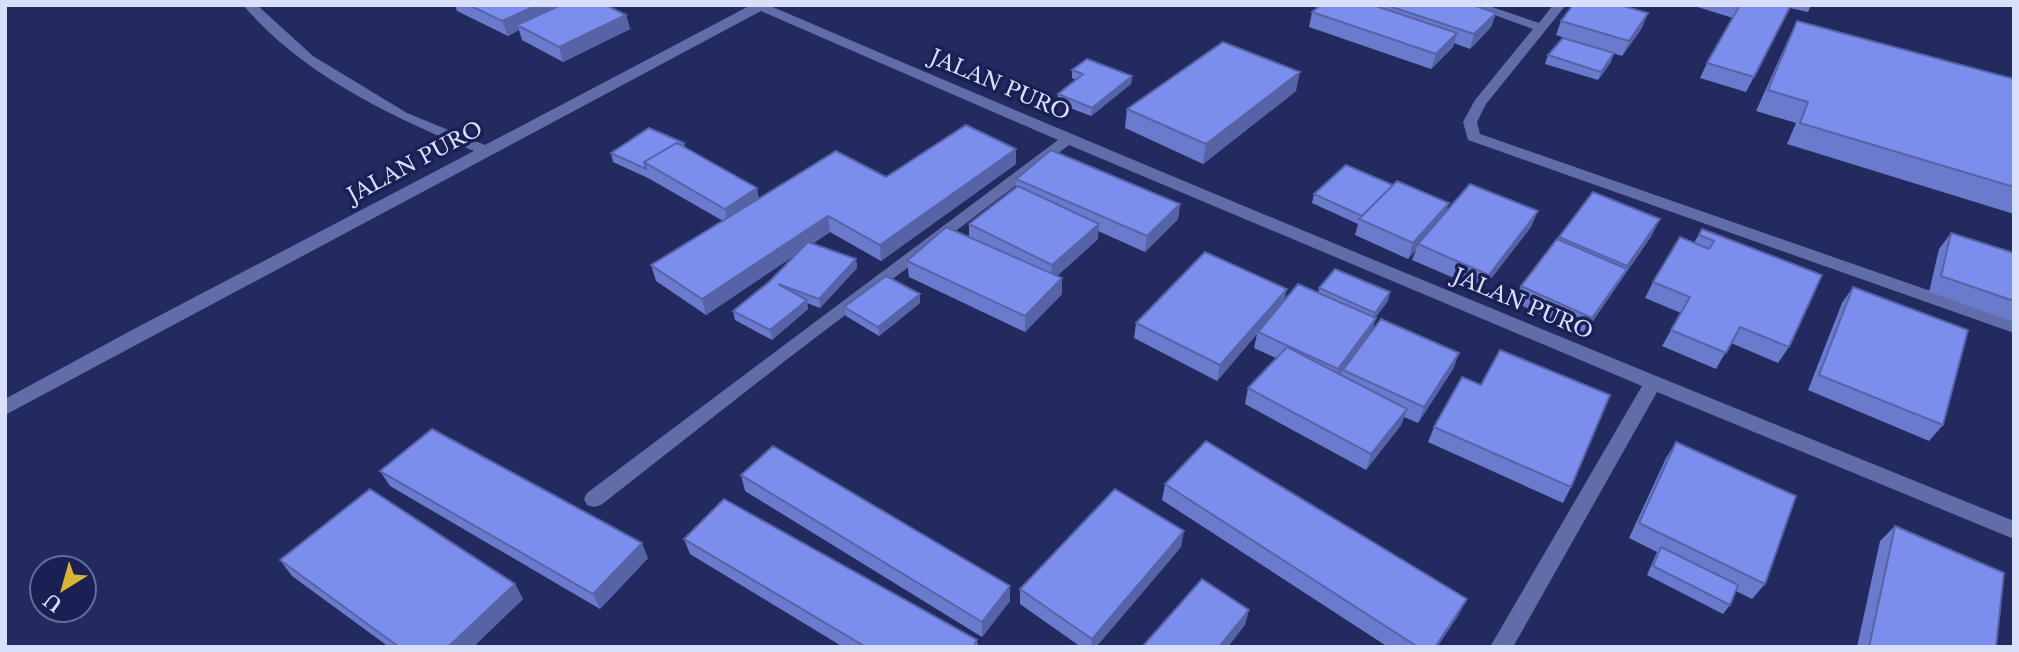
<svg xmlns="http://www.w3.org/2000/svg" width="2019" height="652" font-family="'Libre Baskerville',serif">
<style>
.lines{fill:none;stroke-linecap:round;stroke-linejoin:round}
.street{fill:#606da9;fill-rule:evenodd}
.wall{fill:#6a7acc}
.shaded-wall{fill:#5663a6}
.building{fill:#7b8eed;stroke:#5663a6;stroke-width:2}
.labels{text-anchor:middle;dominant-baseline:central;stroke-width:7;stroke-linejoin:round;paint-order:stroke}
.street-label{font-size:21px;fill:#d8dffa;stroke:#1a2054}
</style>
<rect width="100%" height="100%" fill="#232a60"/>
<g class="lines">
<path class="street" d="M243 5H257L313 56 407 113 485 145 751 5H768C1181 182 1597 353 2014 521V539L1657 392 1513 647H1490L1642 386 1069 145 790 357 601 505 594 507 587 505 584 499 587 493 1058 140 761 11 5 415V399L132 330 474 151C390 116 303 75 243 5Z
M1467 5H1486L1539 23 1553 5H1566L1486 104 1477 122 1480 134 2014 320V333L1468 140 1463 122 1475 100 1533 29Z"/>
</g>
<path class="wall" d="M455 5H606L626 15 630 29 563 62 522 40 519 30 508 36 457 11Z
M1321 5H1473L1496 13 1491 27 1470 49 1454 43 1453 47 1431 69 1309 27 1312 12Z
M1691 5H1811L1808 12 1790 8 1746 92 1700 78 1707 63 1733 18Z
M1561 21 1642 28 1622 56 1556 35Z
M1797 21 2014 79V214L1787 144 1796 123 1756 111 1787 42Z
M1548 55 1611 62 1598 80 1545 64Z
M1072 70 1132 76 1131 84 1091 116 1057 103 1058 94 1076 80 1072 78Z
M1296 91 1203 164 1125 128 1127 109Z
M684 143 685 148 759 198 886 177 1016 164 881 261 830 232 812 244 856 259 857 268 820 308 807 303 808 309 772 340 735 320 733 311 770 281 796 254 706 315 656 281 651 265 723 221 648 178 613 162 611 153Z
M1016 179 1180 204 1178 219 1145 252 1098 231V239L1057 276 1062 294 1025 332 909 277 907 261 969 237V224L1016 188Z
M1393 185 1446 211 1531 227 1482 290 1412 260 1416 250 1408 259 1355 235 1358 224 1312 203 1314 194Z
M1702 229 1822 275 1789 347 1778 363 1731 343 1716 369 1662 346 1681 313 1645 298 1653 282 1694 243Z
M1951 233 2014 253V322L1929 292 1939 249Z
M1652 235 1584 334 1514 302 1521 286 1559 237Z
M1853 287 1943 425 1929 441 1808 390 1842 303Z
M1319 288 1388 301 1375 318 1372 332 1459 353 1453 369 1418 423 1404 417 1401 425 1366 470 1245 404 1248 388 1276 358 1254 348 1257 334 1217 381 1134 338 1136 323 1284 302 1318 293Z
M920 303 879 336 846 316 844 307Z
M1481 385 1571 487 1563 503 1428 442 1434 427Z
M1676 442 1765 584 1752 599 1736 591 1730 605 1723 614 1647 575 1657 552 1629 538 1666 458Z
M380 471 648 558 600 609 390 486Z
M741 475 1010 601 982 637 745 491Z
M1165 484 1459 614 1437 647H1388L1162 500Z
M1895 526 1996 647H1857L1880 541Z
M684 539 977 640 978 647H843L690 554Z
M1181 547 1096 647H1081L1020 604V589Z
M280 560 515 584 523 599 473 647H389L292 576Z"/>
<path class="shaded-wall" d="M537 5H572L517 25 519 30 508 36 502 21Z
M1496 13 1491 27 1470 49 1474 34Z
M1648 13 1642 28 1622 56 1629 41Z
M626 15 630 29 563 62 559 47Z
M1457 33 1453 47 1431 69 1436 54Z
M1614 53 1611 62 1598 80 1601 72Z
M1300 72 1296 91 1203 164 1206 144Z
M1132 76 1131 84 1091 116 1092 108Z
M1016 149V164L881 261 880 245Z
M757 188 760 203 728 224 725 209Z
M1449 203 1444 219 1418 244 1416 250 1408 259 1413 243Z
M1180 204 1178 219 1145 252 1147 236Z
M1538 211 1531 227 1482 290 1489 275Z
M828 216 830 232 706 315 702 299Z
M1660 219 1652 235 1584 334 1592 318Z
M1099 224 1098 239 1051 281 1052 265Z
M856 259 857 268 820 308 819 299Z
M1062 278V294L1025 332V316Z
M1287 289 1283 305 1258 332 1257 334 1217 381 1220 365Z
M1390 292 1388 301 1372 322 1375 313Z
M920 294V303L879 336 878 327Z
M807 300 808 309 772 340 770 330Z
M1376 318 1371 334 1343 370 1333 385 1338 369Z
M1459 353 1453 369 1418 423 1424 407Z
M1407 409 1401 425 1366 470 1371 454Z
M1184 531 1181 547 1096 647H1091L1092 639Z
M642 543 648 558 600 609 593 594Z
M515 584 523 599 473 647H448Z
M1010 586V601L982 637V622Z
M1467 599 1459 614 1437 647H1435Z
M1249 610 1245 625 1228 647H1219Z"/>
<path class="building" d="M469 5H537L502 21Z
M561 5H606L626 15 559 47 517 25Z
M1321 5H1373L1457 33 1436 54 1312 12Z
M1386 5H1473L1496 13 1474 34Z
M1573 5H1620L1648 13 1629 41 1561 21Z
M1740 5H1791L1754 77 1707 63Z
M1797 21 2014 79V187L1800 123 1808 102 1768 90Z
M1563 38 1614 53 1601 72 1548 55Z
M1223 42 1300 72 1206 144 1127 109Z
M1087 59 1132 76 1092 108 1058 94 1083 74 1072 70Z
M966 125 1016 149 880 245 828 216 702 299 651 265 836 151 886 177Z
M649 128 684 143 681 145 677 143 644 162 646 169 611 153Z
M677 143 757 188 725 209 644 162Z
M1051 150 1180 204 1147 236 1016 179Z
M1346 165 1393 185 1362 216 1314 194Z
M1397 181 1449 203 1413 243 1359 219Z
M1470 184 1538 211 1489 275 1418 244Z
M1018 186 1099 224 1052 265 969 224Z
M1593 192 1660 219 1627 266 1559 237Z
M946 227 1062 278 1025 316 907 261Z
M1702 229 1822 275 1789 347 1740 327 1726 353 1671 330 1690 297 1653 282 1680 237 1709 249 1714 241 1699 235Z
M1951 233 2014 253V301L1941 276Z
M1557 239 1627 269 1592 318 1521 286Z
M808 242 856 259 819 299 778 284 807 300 770 330 733 311 770 281Z
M1205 252 1287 289 1220 365 1136 323Z
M1335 269 1390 292 1375 313 1319 288Z
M886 276 920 294 878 327 844 307Z
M1298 284 1376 318 1338 369 1258 332Z
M1853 287 1968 330 1943 425 1819 375Z
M1381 319 1459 353 1424 407 1343 370Z
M1287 347 1407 409 1371 454 1248 388Z
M1500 350 1610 395 1571 487 1434 427 1462 377 1481 385Z
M432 429 642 543 593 594 380 471Z
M1206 441 1467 599 1435 647H1418L1165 484Z
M1676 442 1796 496 1765 584 1639 523Z
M773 446 1010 586 982 622 741 475Z
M370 489 515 584 448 647H399L280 560Z
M1115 489 1184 531 1092 639 1020 589Z
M724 499 977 640 973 647H866L684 539Z
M1895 526 2004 573 1996 647H1869Z
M1661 547 1738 585 1730 605 1653 566Z
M1202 579 1249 610 1219 647H1142Z"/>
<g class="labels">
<g class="street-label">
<text transform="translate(1000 85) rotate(23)">JALAN PURO</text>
<text transform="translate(415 162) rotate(-28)">JALAN PURO</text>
<text transform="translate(1523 304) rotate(23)">JALAN PURO</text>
</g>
</g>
<rect width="2019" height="652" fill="none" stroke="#d8dffa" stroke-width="14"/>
<g transform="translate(63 589) rotate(217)"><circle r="33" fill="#1a2054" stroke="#666c96" stroke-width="2"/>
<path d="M0-5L12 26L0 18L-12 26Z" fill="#d6b534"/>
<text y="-10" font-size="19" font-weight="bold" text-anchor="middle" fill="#d8dffa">U</text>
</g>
</svg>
